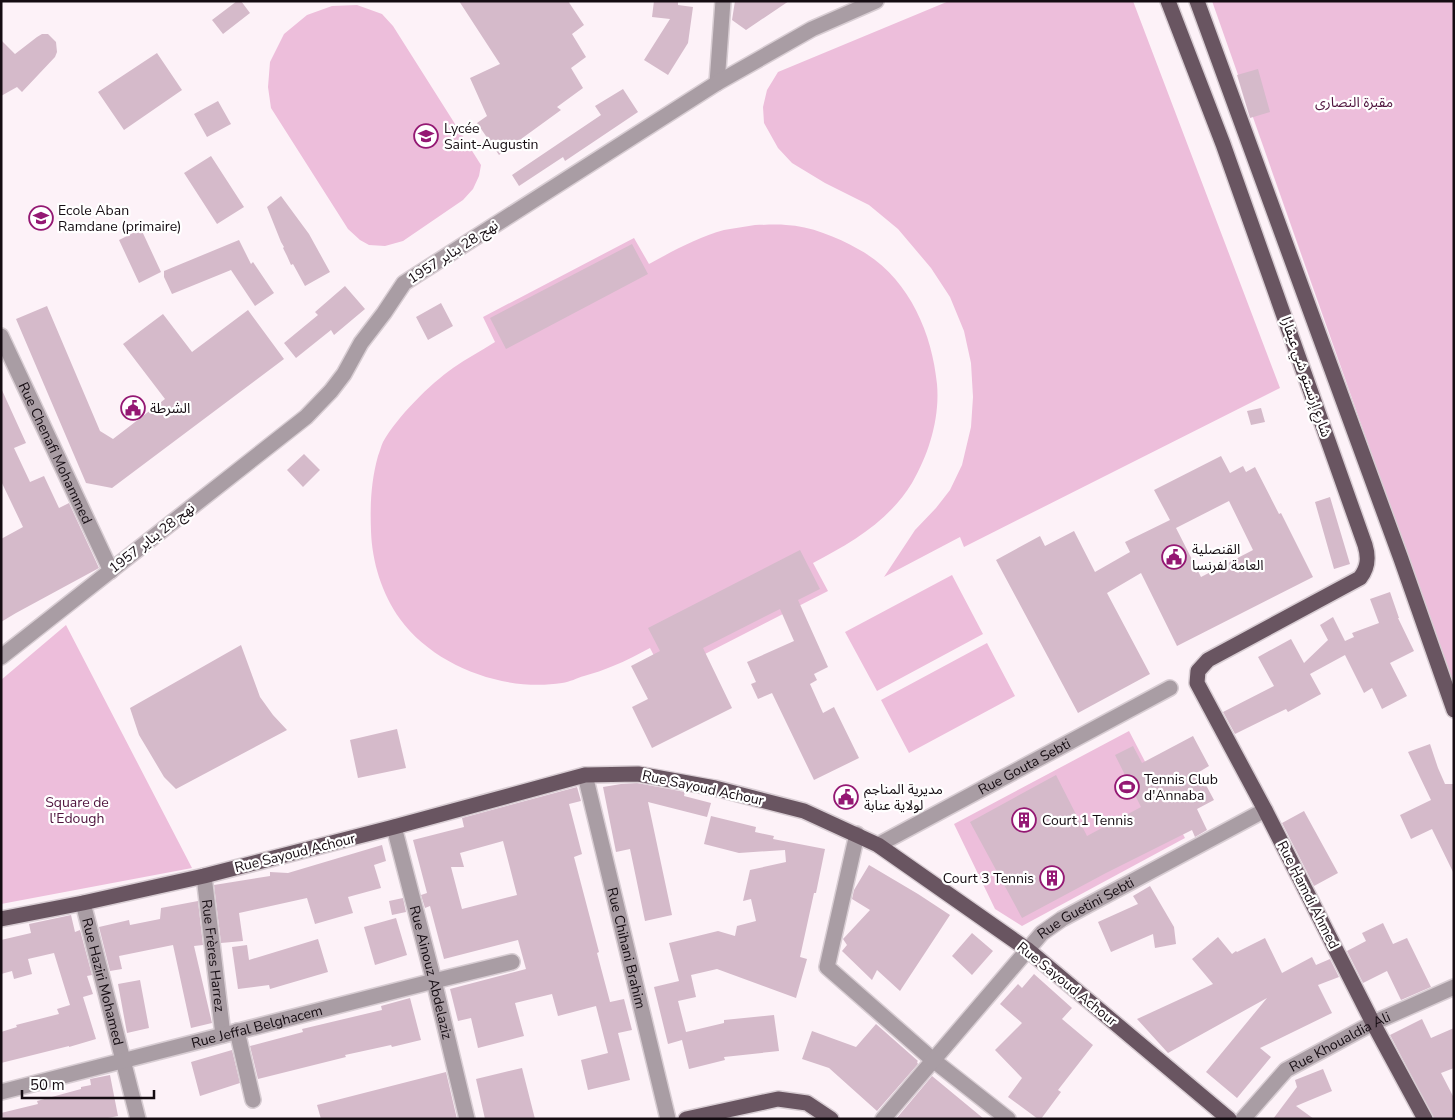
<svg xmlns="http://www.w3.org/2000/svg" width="1455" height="1120" font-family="'Nunito Sans','Noto Sans Arabic',sans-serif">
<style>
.green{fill:#edbedb}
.building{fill:#d5baca;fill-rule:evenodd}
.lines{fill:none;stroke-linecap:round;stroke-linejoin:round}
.minor-casing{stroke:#d8cdd3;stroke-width:18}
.major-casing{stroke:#d8cdd3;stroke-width:18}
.minor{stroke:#a99da4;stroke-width:15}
.major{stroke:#695561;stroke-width:15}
.labels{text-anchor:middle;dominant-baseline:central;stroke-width:4.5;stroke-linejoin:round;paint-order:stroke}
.park-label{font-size:14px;fill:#4f133d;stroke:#fff}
.poi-label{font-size:14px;fill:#150c12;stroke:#fff;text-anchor:start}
.street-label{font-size:14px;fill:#150c12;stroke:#fff}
</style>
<rect width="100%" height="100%" fill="#fdf2f8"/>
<path class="green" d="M949 1H1133L1280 388 964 547 960 537 884 577 915 530 936 508 950 490 962 465 971 427 973 397 971 363 964 331 950 297 931 268 898 229 869 205 825 183 792 163 778 148 764 123 763 107 767 90 778 72Z
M1212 1H1454V688Z
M357 5 382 14 393 26 481 165 479 176 473 189 463 200 403 241 385 246 369 245 360 240 348 229 271 108 268 87 270 62 284 34 307 15 332 6Z
M755 225C766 225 776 224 786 225 810 226 837 237 858 249 907 275 932 331 937 384 940 418 929 454 912 483 889 521 851 543 813 563L828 591 664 675 650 648C638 654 626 661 613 666 604 670 594 673 584 676 577 678 570 682 562 683 505 692 435 667 400 619 382 594 372 562 371 531 370 505 371 481 378 456 380 451 381 446 383 442 397 417 430 384 453 368 467 358 481 351 495 342L483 317 634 238 649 264C673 251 698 237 724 230 734 228 745 227 755 225Z
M952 575 983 634 877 691 845 632Z
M66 625 192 868 1 904V680Z
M987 643 1015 696 909 753 881 700Z
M1129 731 1185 838 1022 926 995 909 954 824Z"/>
<path class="building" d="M237 1H241L250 13 223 34 212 20Z
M459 1H568L584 25 572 34 586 57 571 68 583 88 557 107 561 110 499 155 477 123 487 116 470 78 500 64Z
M654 1H678V5L693 7 688 43 668 75 644 60 670 19 652 17Z
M735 1H789L746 30 732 20Z
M42 34H48L56 42 57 52 55 57 22 92 17 87 1 96V40L15 54 37 37Z
M157 53 182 90 124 130 98 92Z
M1258 69 1270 112 1250 118 1237 75Z
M623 89 638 112 565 161 563 157 519 186 512 175 601 115 595 106Z
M218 101 231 124 207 137 194 114Z
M211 156 244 207 217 224 184 173Z
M281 196 309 234 330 272 305 286 293 264 291 265 287 256 283 248 284 247 281 242 267 207Z
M141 229 161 272 139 283 119 240Z
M239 240 251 264 253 262 274 293 255 306 231 270 172 294 164 277V271Z
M632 244 648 274 506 349 490 318Z
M345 286 365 309 334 335 331 330 296 358 284 343 318 315 315 312Z
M441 303 453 326 428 340 416 317Z
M47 306 100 431 113 439 165 399 123 344 163 314 192 352 248 310 284 359 112 488 86 483 16 319Z
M1 388 26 443 14 448 30 482 44 476 59 508 69 503 99 568 16 613 1 622V539L23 527 1 481Z
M1261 408 1265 422 1251 425 1247 411Z
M304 454 320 470 303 487 287 470Z
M1221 456 1230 473 1243 466 1246 472 1255 467 1279 514 1281 513 1313 577 1177 646 1141 573 1107 593 1150 674 1078 713 996 560 1040 536 1045 546 1074 531 1095 572 1130 552 1125 542 1170 520 1154 490ZM1229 501 1253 550 1201 577 1176 528Z
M1330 497 1350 564 1334 569 1315 502Z
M800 550 820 589 798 600 828 667 814 674 817 680 810 684 823 713 834 707 859 758 814 780 772 693 758 699 751 684 756 682 747 662 794 641 780 609 703 648 732 708 652 748 632 707 648 699 631 666 660 651 648 628Z
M1390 592 1399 618H1398L1414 651 1390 663 1407 696 1382 709 1372 688 1364 693 1345 655 1310 674 1321 694 1288 712 1286 709 1235 734 1223 712 1274 686 1258 657 1291 639 1304 663 1328 640 1320 625 1333 617 1345 641 1354 637 1352 633 1379 623 1370 599Z
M241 645 260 697 273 715 287 730 176 789 164 777 148 750 139 735 130 708Z
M397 729 406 768 358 778 350 740Z
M1193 736 1209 766 1199 772 1214 800 1197 809 1207 830 1195 837 1192 830 1106 873 1022 918 970 822 1056 775 1087 836 1141 807 1115 755 1133 746 1142 763Z
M1430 744 1438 768 1445 784H1454V874L1432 829 1411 839 1400 815 1431 800 1408 752Z
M637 783 685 792 684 796 711 803 707 817 648 802 672 915 645 921 630 849 616 852 603 787 621 784Z
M577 787 581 801 569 804 582 854 574 857 599 952 597 953 610 1002 624 999 632 1030 618 1033 630 1080 588 1090 581 1060 608 1053 596 1006 558 1016 552 994 515 1003 524 1036 478 1048 471 1018 458 1021 450 989 526 969 518 940 444 959 430 906 425 908 421 895 427 893 413 840 464 827 462 818ZM503 841 517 895 462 909 451 867H464L460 853Z
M1304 811 1338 873 1314 886 1282 823Z
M711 816 756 827 755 832 774 836 773 839 825 849 816 893H814L800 957 807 959 796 998 717 969 691 975 696 997 678 1001 686 1032 724 1023V1020L774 1015 779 1051 724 1057 725 1060 689 1069 682 1040 668 1044 654 987 679 981 669 943 718 931 735 936 737 926 756 921 751 899 743 901 750 870 786 862 785 850 739 853 704 844Z
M382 845 386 861 374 865 381 888 348 897 353 913 315 924 307 898 239 913 243 941 221 943 214 885 270 876V872L288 873Z
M869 865 918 894 950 915 900 991 877 970 872 980 842 951 847 945 843 939 870 910 852 899 854 890Z
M1150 886 1174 927 1176 944 1155 948 1153 934 1111 952 1098 922 1138 904 1133 896Z
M403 898 406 912 392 915 389 901Z
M198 901 203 945 194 946 212 1023 191 1028 173 945 119 956 122 969 110 971 99 927 129 920 130 925 160 919 161 908Z
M71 915 75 932 80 930 92 975 87 976 93 994 83 997 96 1039 69 1047V1046L1 1063V1032L17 1027 16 1025 59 1014 57 1009 70 1005 54 953 28 959 32 974 14 979 12 971 1 974V940L31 933 29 924Z
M396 918 407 955 375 965 364 927Z
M1383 923 1393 944 1407 938 1431 987 1401 1000 1387 971 1363 983 1347 951 1366 941 1362 933Z
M972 933 993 951 972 975 952 956Z
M1218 937 1232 954 1236 951 1237 952 1265 938 1282 973 1312 957 1316 965 1330 959 1339 977 1318 985 1332 1013 1260 1048 1271 1057 1237 1098 1206 1072 1267 998 1168 1053 1137 1019 1213 984 1192 959Z
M318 939 328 972 270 989 269 985 238 989 232 947 247 945 249 960Z
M1034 974 1072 1008 1062 1019 1093 1045 1058 1090 1061 1092 1041 1119H1038L1008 1097 1022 1078 995 1050 1022 1023 1000 1004 1018 984 1022 988Z
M140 980 149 1028 127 1033 118 984Z
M410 998 421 1040 392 1047 391 1045 345 1055 346 1057 258 1079 250 1046 303 1032 302 1029 382 1010 381 1006Z
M1422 1019 1431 1038 1454 1028V1068L1441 1073 1454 1098V1119H1434L1390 1035Z
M876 1024 918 1061 917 1062 918 1064 877 1111 829 1068 802 1059 812 1031 856 1047Z
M232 1050 240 1083 200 1096 191 1062Z
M522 1068 535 1119H485L476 1079Z
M1323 1069 1332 1091 1296 1106 1314 1119H1273L1297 1087 1295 1080Z
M446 1072 457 1119H321L317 1105Z
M110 1075 118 1116 103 1119H1V1113L38 1104 37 1101 81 1089V1087L91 1085 90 1079Z
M932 1076 984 1119H896Z"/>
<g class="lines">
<g class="minor-casing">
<g id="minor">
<path d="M717 83 723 1"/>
<path id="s1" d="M1 336 111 571"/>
<path d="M1 657 306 417 331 391 344 374 361 343 384 313 404 283 717 83 812 29 876 1"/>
<path id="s2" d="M585 775 668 1119"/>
<path id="s3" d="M394 827 434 981 467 1119"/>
<path d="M857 834 827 967 933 1060 1008 1119"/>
<path id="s4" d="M878 845 1170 688"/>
<path id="s5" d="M204 876 223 1035"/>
<path id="s6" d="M83 903 138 1119"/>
<path d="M237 1031 253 1100"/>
<path id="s7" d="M1 1092 434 981 512 962"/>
<path id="s8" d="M883 1119 1042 933 1062 919 1265 810"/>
<path id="s9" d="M1243 1119 1286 1070 1373 1023 1454 987"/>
</g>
</g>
<g class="major-casing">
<path id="major" d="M1168 1 1223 144 1365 545C1369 558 1368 568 1360 578L1208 660 1198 671 1197 683 1265 810 1373 1023 1425 1119
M1197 1 1401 559 1454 710
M1 919 83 903 204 876 394 827 585 775 638 774 715 788 804 811 878 845 1028 950 1229 1119
M686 1119 778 1099 807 1103 831 1119"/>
</g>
<use href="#minor" class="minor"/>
<use href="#major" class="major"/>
</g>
<defs>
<g id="school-ring" transform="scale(1.25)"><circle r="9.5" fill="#fff" stroke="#941873" stroke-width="1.5"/><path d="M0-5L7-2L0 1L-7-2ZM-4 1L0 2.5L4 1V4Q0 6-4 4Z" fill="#941873"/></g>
<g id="civic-ring" transform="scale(1.25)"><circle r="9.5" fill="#fff" stroke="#941873" stroke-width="1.5"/><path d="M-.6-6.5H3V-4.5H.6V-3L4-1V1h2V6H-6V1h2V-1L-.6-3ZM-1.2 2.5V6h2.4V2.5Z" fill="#941873"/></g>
<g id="stadium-ring" transform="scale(1.25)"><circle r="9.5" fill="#fff" stroke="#941873" stroke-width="1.5"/><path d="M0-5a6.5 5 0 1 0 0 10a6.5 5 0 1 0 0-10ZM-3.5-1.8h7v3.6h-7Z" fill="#941873"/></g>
<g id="building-ring" transform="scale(1.25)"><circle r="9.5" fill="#fff" stroke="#941873" stroke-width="1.5"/><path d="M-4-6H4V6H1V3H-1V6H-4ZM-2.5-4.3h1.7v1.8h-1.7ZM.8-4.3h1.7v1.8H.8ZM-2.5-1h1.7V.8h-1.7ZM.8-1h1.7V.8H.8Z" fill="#941873"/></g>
</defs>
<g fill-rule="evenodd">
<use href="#school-ring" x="426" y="136"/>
<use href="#school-ring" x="41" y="218"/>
<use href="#civic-ring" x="133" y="408"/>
<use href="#civic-ring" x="1174" y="557"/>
<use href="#stadium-ring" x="1127" y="787"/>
<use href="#civic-ring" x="846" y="797"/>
<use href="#building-ring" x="1024" y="820"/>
<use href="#building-ring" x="1052" y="878"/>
</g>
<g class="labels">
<g class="park-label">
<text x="1354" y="102">مقبرة النصارى</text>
<text x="77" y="802">Square de<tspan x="77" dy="16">l'Edough</tspan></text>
</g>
<g class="poi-label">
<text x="444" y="128">Lycée<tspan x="444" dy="16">Saint-Augustin</tspan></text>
<text x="58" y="210">Ecole Aban<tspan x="58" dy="16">Ramdane (primaire)</tspan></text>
<text x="150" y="408">الشرطة</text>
<text x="1192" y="549">القنصلية<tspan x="1192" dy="16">العامة لفرنسا</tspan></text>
<text x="1144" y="779">Tennis Club<tspan x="1144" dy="16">d'Annaba</tspan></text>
<text x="864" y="789">مديرية المناجم<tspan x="864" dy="16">لولاية عنابة</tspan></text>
<text x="1042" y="820">Court 1 Tennis</text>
<text x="1034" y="878" text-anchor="end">Court 3 Tennis</text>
</g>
<g class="street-label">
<text transform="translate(453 252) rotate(-33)">نهج 28 يناير 1957</text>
<text transform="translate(1306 377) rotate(71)">شارع إرنستو شي عيفارا</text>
<text stroke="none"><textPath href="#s1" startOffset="129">Rue Chenafi Mohammed</textPath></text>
<text transform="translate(152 538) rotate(-38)">نهج 28 يناير 1957</text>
<text stroke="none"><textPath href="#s4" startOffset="166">Rue Gouta Sebti</textPath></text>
<text transform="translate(703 788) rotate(12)">Rue Sayoud Achour</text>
<text transform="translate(295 853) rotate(-14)">Rue Sayoud Achour</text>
<text transform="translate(1308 895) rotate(63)">Rue Hamdi Ahmed</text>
<text stroke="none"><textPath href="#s8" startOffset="295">Rue Guetini Sebti</textPath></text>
<text stroke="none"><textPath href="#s2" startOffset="178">Rue Chihani Brahim</textPath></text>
<text stroke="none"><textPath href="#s5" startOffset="80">Rue Frères Harrez</textPath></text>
<text stroke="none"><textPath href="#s3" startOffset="150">Rue Ainouz Abdelaziz</textPath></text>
<text stroke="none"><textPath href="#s6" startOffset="81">Rue Haziri Mohamed</textPath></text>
<text transform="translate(1067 984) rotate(39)">Rue Sayoud Achour</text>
<text stroke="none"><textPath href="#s7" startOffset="264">Rue Jeffal Belghacem</textPath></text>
<text stroke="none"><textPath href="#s9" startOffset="126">Rue Khoualdia Ali</textPath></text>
</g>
</g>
<rect width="1455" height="1120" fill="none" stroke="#150c12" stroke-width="5"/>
<path d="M22 1090v8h132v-8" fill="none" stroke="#150c12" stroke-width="2.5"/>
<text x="30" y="1090" font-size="15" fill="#150c12" stroke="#ffffff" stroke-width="4" paint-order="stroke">50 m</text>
</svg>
